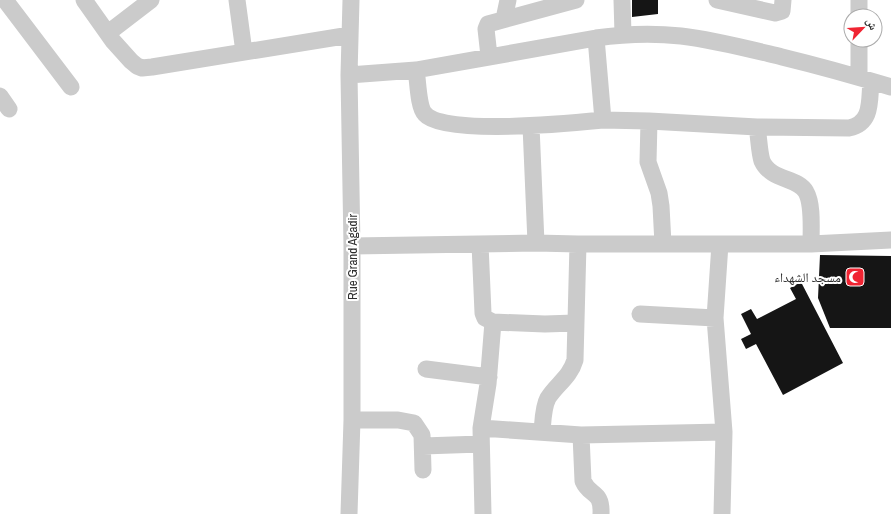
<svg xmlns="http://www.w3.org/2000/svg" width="891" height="514" font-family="'Archivo Narrow','Noto Naskh Arabic',sans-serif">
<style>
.building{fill:#151515}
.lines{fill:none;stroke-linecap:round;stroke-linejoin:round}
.street{stroke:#cbcbcb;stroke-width:17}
.labels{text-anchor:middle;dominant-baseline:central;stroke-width:4;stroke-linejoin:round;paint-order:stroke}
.street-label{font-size:13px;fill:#2e2e2e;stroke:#fff}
.poi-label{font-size:13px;fill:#2e2e2e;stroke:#fff;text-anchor:end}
</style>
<rect width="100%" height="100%" fill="#fff"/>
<path class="building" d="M632 0H658V14L632 17Z
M820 255 891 256V328H830L818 298Z
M801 282 843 363 783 395 756 344 746 349 741 339 751 334 741 314 751 309 757 319 796 299 790 288Z"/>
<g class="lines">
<path class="street" d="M5 0 71 87
M84 0 113 41 131 61 137 66 142 68 152 67 350 35
M237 0 244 52
M622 0 623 34
M717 0 775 13 782 11 783 0
M859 16V0
M504 19 508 0
M108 33 151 0
M489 56 486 29 488 24 576 0
M416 70C418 80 418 107 425 114 443 136 573 123 603 120L596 38
M349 75 416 70 596 38C624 34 653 33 681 36 715 40 749 49 782 57 819 66 855 76 891 87
M859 76V40
M0 96 9 109
M603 120 649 121 757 127 849 128C873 123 869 100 871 81
M649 121 648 162 659 193 661 206 663 244
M531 126 536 243
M757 127C759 138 759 151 762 161 771 181 798 177 806 192 813 204 811 229 811 244
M480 244 483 313 485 318 493 322 545 324 575 323
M720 244 715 318 724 432 722 514
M352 246 536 243 578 244H811L891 240
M640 314 715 318
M426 369 489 377
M352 420H398L414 423 422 435 423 470
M481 428 581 435 724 432
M542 432C543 421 543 407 548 398 557 384 570 377 575 360L578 244
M581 435 583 481C590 497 602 490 601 514
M423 446 481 444
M349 514 352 420V246L349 75 351 0
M483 514 481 428 488 384 493 322"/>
</g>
<defs>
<g id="mosque-square" transform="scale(1)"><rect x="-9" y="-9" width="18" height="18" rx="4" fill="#f02432" stroke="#fff"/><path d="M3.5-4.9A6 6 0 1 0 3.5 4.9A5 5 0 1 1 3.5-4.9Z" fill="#fff"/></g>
</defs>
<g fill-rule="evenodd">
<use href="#mosque-square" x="855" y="277"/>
</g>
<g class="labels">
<g class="street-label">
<text transform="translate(352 257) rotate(-90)">Rue Grand Agadir</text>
</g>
<g class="poi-label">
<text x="841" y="277">مسجد الشهداء</text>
</g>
</g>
<g transform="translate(863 28) rotate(65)"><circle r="19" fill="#ffffff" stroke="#ababab"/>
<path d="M0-3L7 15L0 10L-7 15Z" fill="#f02432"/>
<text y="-6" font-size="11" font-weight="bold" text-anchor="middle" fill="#2e2e2e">ش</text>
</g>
</svg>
